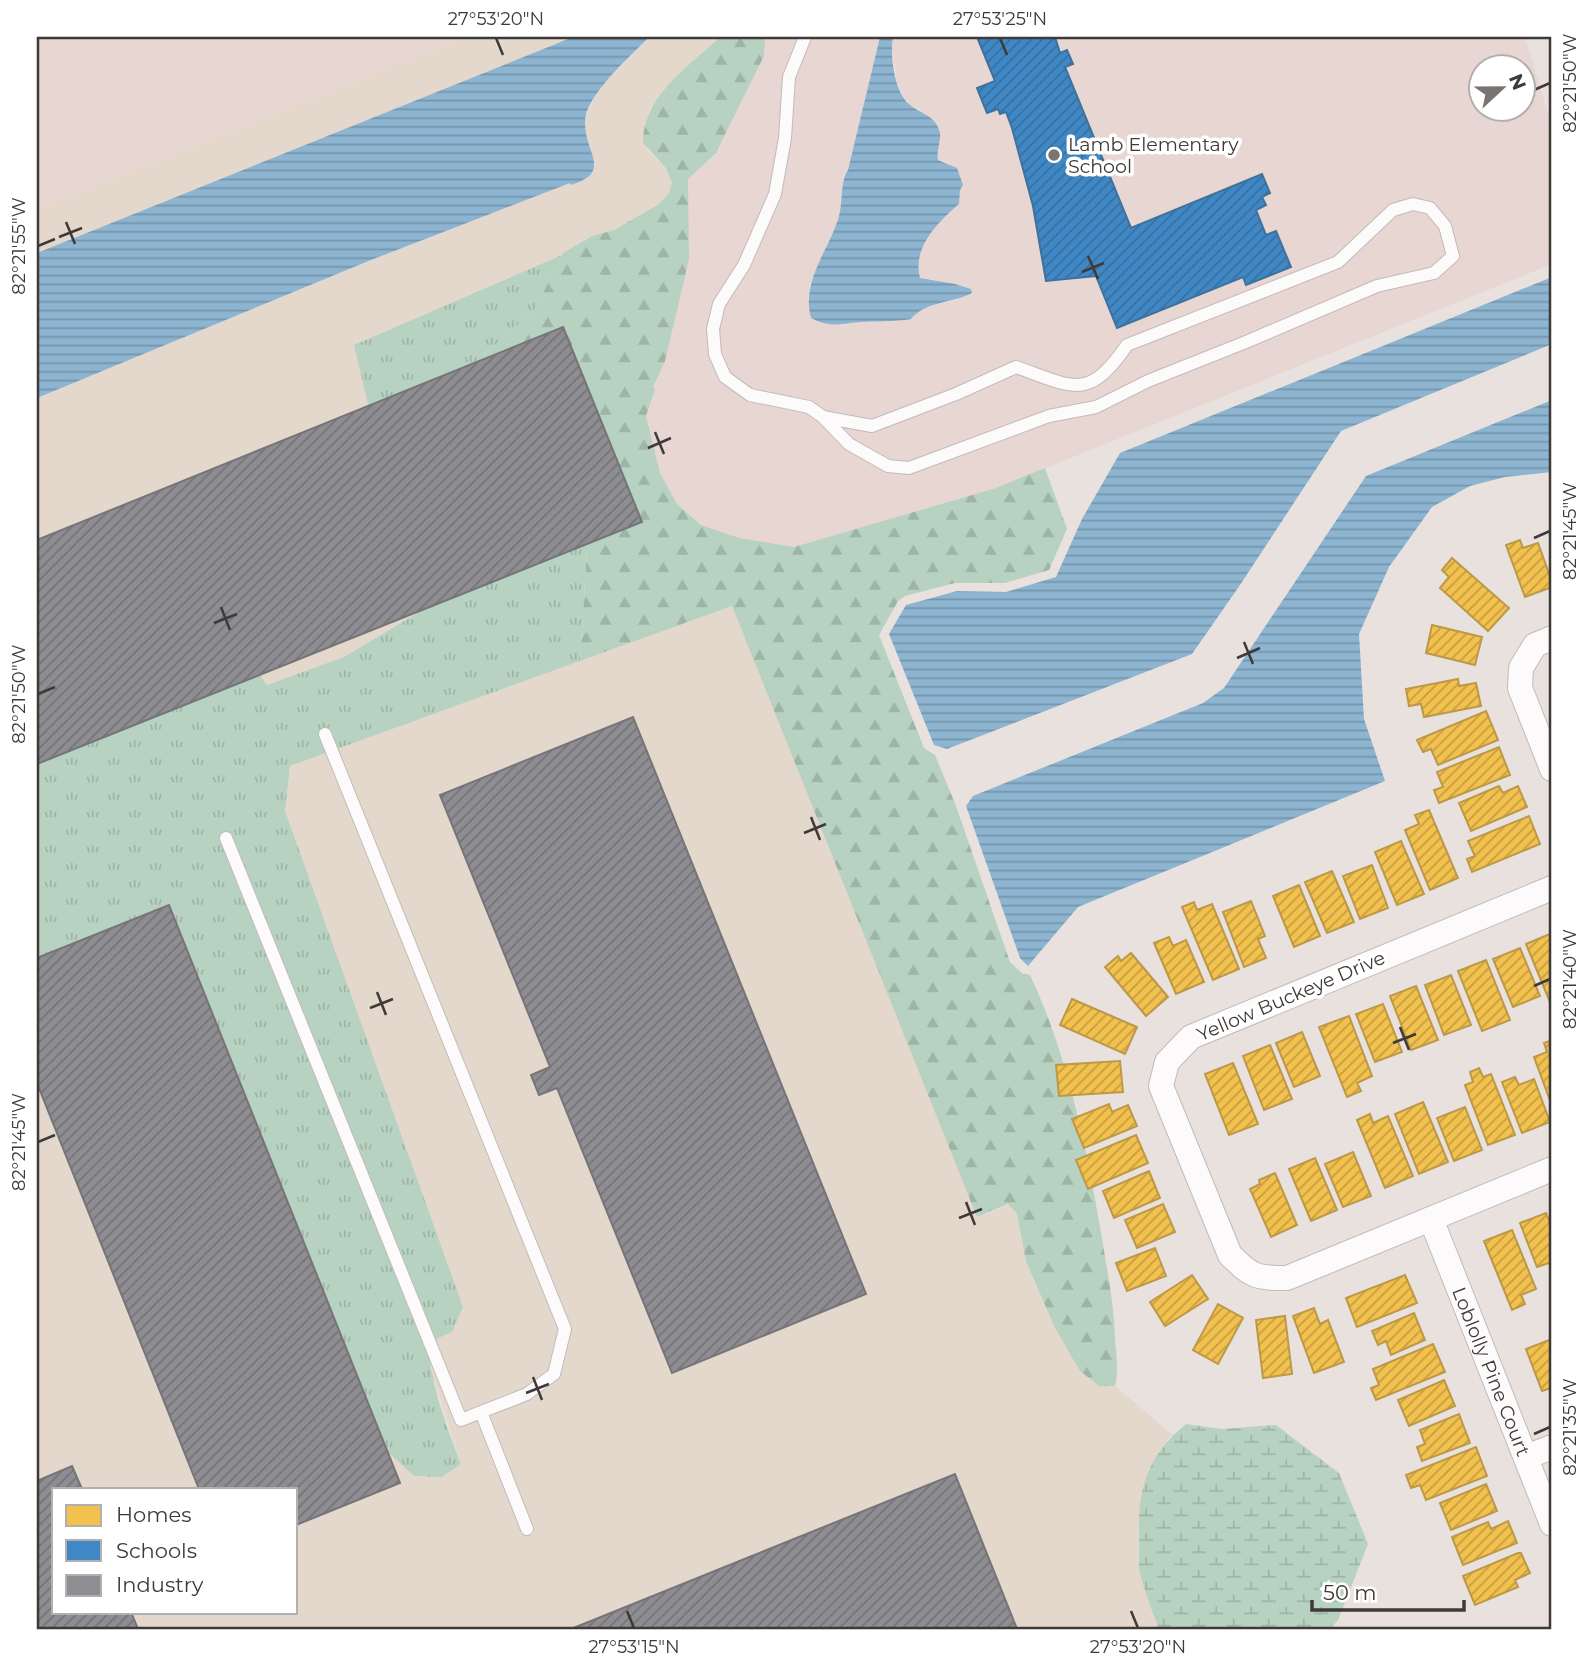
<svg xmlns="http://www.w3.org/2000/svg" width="1589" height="1666" font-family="Montserrat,sans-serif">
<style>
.commercial{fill:#e7d6d1;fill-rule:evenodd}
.industrial{fill:#e4d8cd;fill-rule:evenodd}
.grass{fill:url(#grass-tufts)}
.forest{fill:url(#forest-firs)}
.wetland{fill:url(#wetland-marsh)}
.water{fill:url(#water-rules)}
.homes{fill:url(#homes-hatch);stroke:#bc9847;stroke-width:2}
.schools{fill:url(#schools-hatch);stroke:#3f719a;stroke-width:2}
.industry{fill:url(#industry-hatch);stroke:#767477;stroke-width:2}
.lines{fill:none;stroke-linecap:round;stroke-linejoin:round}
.lane-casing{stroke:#c1bbb9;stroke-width:14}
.street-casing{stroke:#c1bbb9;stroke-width:26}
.lane{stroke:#fcfafa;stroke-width:12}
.street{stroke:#fcfafa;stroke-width:24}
.ticks{fill:none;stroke:#3f3a37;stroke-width:2.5}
.poi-dot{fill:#7a7471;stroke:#fff;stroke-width:2.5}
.labels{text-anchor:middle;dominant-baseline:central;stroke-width:7;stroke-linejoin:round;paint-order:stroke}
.poi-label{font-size:19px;fill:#3f3a37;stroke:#fff;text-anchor:start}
.street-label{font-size:19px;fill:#3f3a37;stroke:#fff}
.neatline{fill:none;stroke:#3f3a37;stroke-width:2.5}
.ticks-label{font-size:18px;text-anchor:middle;fill:#3f3a37}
</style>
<defs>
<pattern id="grass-tufts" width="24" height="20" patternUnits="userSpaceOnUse" patternTransform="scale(1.75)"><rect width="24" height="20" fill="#b7d2c1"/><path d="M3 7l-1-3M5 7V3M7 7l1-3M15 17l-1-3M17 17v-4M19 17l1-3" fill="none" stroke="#9eb5a6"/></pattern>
<pattern id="forest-firs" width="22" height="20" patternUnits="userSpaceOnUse" patternTransform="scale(1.75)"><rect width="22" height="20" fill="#b7d2c1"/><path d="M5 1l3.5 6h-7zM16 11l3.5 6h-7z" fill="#9eb5a6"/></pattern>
<pattern id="wetland-marsh" width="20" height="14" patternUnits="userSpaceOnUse" patternTransform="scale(1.75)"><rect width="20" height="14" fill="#b7d2c1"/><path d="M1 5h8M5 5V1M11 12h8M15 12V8" fill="none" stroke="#9eb5a6"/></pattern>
<pattern id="water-rules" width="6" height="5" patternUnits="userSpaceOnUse" patternTransform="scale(1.75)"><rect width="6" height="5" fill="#8db5d1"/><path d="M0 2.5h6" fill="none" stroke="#7594aa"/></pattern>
<pattern id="homes-hatch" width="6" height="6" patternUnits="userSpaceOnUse" patternTransform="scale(1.75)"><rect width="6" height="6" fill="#f2c14e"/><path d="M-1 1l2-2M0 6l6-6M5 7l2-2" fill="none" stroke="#c59e42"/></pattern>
<pattern id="schools-hatch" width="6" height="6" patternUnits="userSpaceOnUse" patternTransform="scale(1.75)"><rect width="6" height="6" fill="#3f88c5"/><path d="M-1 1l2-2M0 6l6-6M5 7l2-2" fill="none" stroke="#3670a1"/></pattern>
<pattern id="industry-hatch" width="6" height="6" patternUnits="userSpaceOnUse" patternTransform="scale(1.75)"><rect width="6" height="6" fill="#8d8d92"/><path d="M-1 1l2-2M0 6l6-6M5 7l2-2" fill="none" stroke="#757478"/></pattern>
</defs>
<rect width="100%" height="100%" fill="#e8e1de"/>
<path class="commercial" d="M37 37H465L44 206 37 169Z
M765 37H880L848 170 843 176 839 216 809 287 841 326 857 322H889L920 308 958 300 942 281 920 278 917 266 922 250 934 228 959 204 960 189 950 163 938 160 936 151 940 134 920 109 911 106 904 97 897 82 893 51V37H1525L1552 127V264L996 488 794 547 739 538 701 525 677 504 660 473 646 416 655 390 653 387 665 361 688 259V179L716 153 764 56ZM1480 66H1522V108H1480Z"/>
<path class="industrial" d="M465 37H573L37 253V171L44 206Z
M649 37H720L670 83 650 109 643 132 647 150 666 168 672 183 669 193 659 204 614 230 592 236 562 255 354 345 437 601 344 657 267 685 248 659 230 548 37 630V398L371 260 570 183 595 167 584 122 597 90Z
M732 606 977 1216 990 1213 1008 1204 1017 1214 1026 1262 1037 1288 1055 1328 1080 1371 1099 1386H1115L1173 1435 1168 1438 1138 1526 1139 1566 1147 1598 1159 1629H37V1048L92 1198 308 1266 389 1453 461 1464 432 1374 431 1349 436 1339 285 811 290 766ZM54 1489H296V1612H54Z"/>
<path class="grass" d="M562 255 535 309 483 356 589 517 580 661 290 766 285 811 463 1307 452 1332C443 1336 434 1338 431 1348 425 1372 452 1440 461 1464L442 1477 414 1476 389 1453 308 1266 92 1198 37 1048V630L114 598 248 659 267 685 344 657 436 602 388 489 354 345Z"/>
<path class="forest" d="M720 37H765L764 56 716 153 688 179 689 259 665 361 653 387 655 390 646 416 660 473 677 504 701 525 739 538 794 547 996 488 1045 468 1067 529 1049 570 1005 583H955L905 596 898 601 879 635 924 748 935 755 956 806 1010 962 1023 974 1030 975C1066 1051 1086 1144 1100 1227 1106 1264 1114 1301 1115 1338 1116 1353 1119 1372 1115 1386H1099L1080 1371 1055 1328 1026 1262 1017 1214 1008 1204 977 1217 732 606 580 661 589 517 483 356 535 309 563 253 592 236 614 230 659 204 669 193 672 183 666 168 643 143C643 95 689 67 720 37Z"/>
<path class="wetland" d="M1186 1424 1221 1429 1276 1425 1339 1473 1368 1544 1338 1620 1330 1629H1159C1152 1611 1144 1590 1139 1569 1138 1560 1140 1551 1139 1542 1137 1492 1146 1456 1186 1424Z"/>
<path class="water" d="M573 37H649C631 56 584 96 585 123 585 153 613 172 571 185L570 183 371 260 37 398V253Z
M880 37H893C890 56 894 91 909 104 920 114 936 115 940 133 941 142 936 151 938 160L957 168 963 185 960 190 959 204C938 222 912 248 920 278L955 284 971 289 972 293C950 304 926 301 911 319 894 322 877 321 860 322 839 324 831 328 811 318 801 280 829 251 839 216 843 201 840 181 848 170Z
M1552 277V344L1341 431 1240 585 1192 654 947 749 934 745 889 634 906 605 957 591 1006 592 1056 577 1082 519 1120 453Z
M1552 400V472L1505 477 1470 486 1432 507 1389 567 1359 634 1364 719 1385 781 1078 907 1028 966 1020 958 966 806 973 796 1203 703 1224 688 1366 476Z"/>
<path class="homes" d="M1520 540 1523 548 1538 543 1552 582V587L1525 597 1506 545Z
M1452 558 1509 608 1488 631 1440 588 1449 577 1442 570Z
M1432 625 1482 637 1475 665 1426 653Z
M1458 679 1459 686 1476 683 1481 706 1424 717 1421 704 1409 706 1406 689Z
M1486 711 1498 740 1438 765 1431 749 1423 752 1417 740Z
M1499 747 1510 775 1439 803 1434 790 1443 787 1437 772Z
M1499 786 1503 793 1518 786 1527 807 1471 831 1459 803Z
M1429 810 1458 878 1430 890 1405 830 1419 824 1415 815Z
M1529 816 1540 844 1472 872 1467 859 1475 856 1468 841Z
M1401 841 1424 894 1397 905 1375 852Z
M1372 865 1388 908 1360 919 1343 876Z
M1332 871 1354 922 1327 933 1305 882Z
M1299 885 1320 936 1294 947 1273 896Z
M1251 901 1265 936 1258 939 1266 958 1244 967 1223 912Z
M1194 902 1197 910 1212 904 1239 969 1213 980 1182 907Z
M1552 933V1007L1526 944Z
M1169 937 1173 946 1186 940 1204 982 1176 994 1154 943Z
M1520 948 1540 996 1513 1007 1493 959Z
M1131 953 1168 997 1146 1016 1105 967 1118 956 1121 961Z
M1486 960 1510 1020 1482 1031 1458 971Z
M1451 975 1471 1025 1444 1035 1425 985Z
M1416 986 1438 1040 1411 1050 1390 996Z
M1072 999 1137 1027 1125 1054 1060 1025Z
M1383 1004 1402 1052 1375 1062 1356 1014Z
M1349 1016 1372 1076 1357 1083 1361 1091 1347 1097 1319 1027Z
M1302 1032 1320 1076 1294 1087 1276 1043Z
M1552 1040V1106L1534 1057 1547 1052 1544 1043Z
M1270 1045 1292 1099 1264 1110 1243 1056Z
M1120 1061 1123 1092 1059 1096 1056 1065Z
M1233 1063 1258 1124 1229 1135 1205 1074Z
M1479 1068 1483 1077 1491 1074 1515 1135 1488 1145 1465 1085 1473 1082 1470 1072Z
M1515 1077 1519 1085 1534 1079 1550 1122 1522 1133 1502 1082Z
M1423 1102 1448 1162 1419 1174 1395 1114Z
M1109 1104 1112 1112 1128 1105 1137 1126 1084 1148 1072 1119Z
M1465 1107 1482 1150 1454 1161 1437 1118Z
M1370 1114 1373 1123 1388 1116 1413 1176 1385 1188 1357 1120Z
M1136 1135 1148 1163 1088 1189 1076 1160Z
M1353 1152 1371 1196 1343 1207 1325 1164Z
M1315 1158 1337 1210 1311 1221 1289 1169Z
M1149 1171 1160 1198 1114 1218 1103 1191Z
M1275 1173 1297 1225 1271 1237 1250 1189 1260 1184 1259 1180Z
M1163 1204 1175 1232 1137 1248 1125 1220Z
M1546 1213 1552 1228V1262L1537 1267 1520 1223Z
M1512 1230 1536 1289 1521 1295 1525 1304 1512 1310 1484 1241Z
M1155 1248 1166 1276 1127 1291 1116 1263Z
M1192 1275 1208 1299 1165 1326 1150 1302Z
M1405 1275 1417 1303 1357 1327 1346 1298Z
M1218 1304 1243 1318 1218 1364 1193 1350Z
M1314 1308 1320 1324 1328 1320 1344 1362 1314 1373 1293 1316Z
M1414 1313 1425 1340 1391 1355 1386 1341 1378 1345 1372 1331Z
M1285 1316 1292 1374 1263 1378 1256 1320Z
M1552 1339V1392L1551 1388 1542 1391 1526 1349Z
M1433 1344 1445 1372 1376 1400 1371 1388 1379 1385 1373 1369Z
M1444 1380 1455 1406 1409 1426 1398 1400Z
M1459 1414 1470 1443 1422 1461 1417 1447 1425 1444 1420 1430Z
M1476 1447 1487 1476 1426 1500 1420 1485 1411 1488 1406 1475Z
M1486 1484 1497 1511 1451 1530 1440 1503Z
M1508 1521 1517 1543 1463 1565 1452 1537 1488 1522 1491 1529Z
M1518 1553H1521L1530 1573 1515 1580 1518 1587 1475 1605 1463 1576Z"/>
<path class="schools" d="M977 37H1055L1060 53 1067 50 1073 64 1065 67 1131 228 1262 174 1270 193 1262 197 1266 205 1256 210 1266 235 1276 231 1291 267 1246 285 1243 277 1117 328 1096 276 1046 281 1033 206 1012 128 1006 112 1000 114 998 109 987 113 977 88 995 81Z"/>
<path class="industry" d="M563 327 642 522 37 764V540Z
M633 717 866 1294 672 1373 557 1088 539 1095 531 1075 550 1067 440 795Z
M169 905 400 1483 296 1525V1489H199L37 1083V958Z
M72 1466 82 1489H54V1612H131L138 1629H37V1481Z
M955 1474 1017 1629H571Z"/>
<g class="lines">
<g class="lane-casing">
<path id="lane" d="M805 37 789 77 785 138 775 194 744 265 719 304 713 329 715 354 725 377 750 395 809 407 823 417 849 444 888 466 909 468 1049 416 1096 407 1148 381 1246 342 1377 286 1434 273 1453 256 1445 226 1430 208 1413 204 1393 210 1338 262 1127 345C1088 402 1073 387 1016 367L956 394 872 426 823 417
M325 734 565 1329 554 1374 527 1394 481 1412 527 1529
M226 838 461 1420 481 1412"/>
</g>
<g class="street-casing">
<g id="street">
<path d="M1552 638 1535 645 1521 668 1520 688 1552 769"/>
<path d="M1552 888 1191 1037 1167 1062 1161 1086 1230 1255C1252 1277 1256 1278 1287 1278L1552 1169"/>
<path id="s1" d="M1431 1219 1552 1524"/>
<path d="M1526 1457 1552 1447"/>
</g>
</g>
<use href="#lane" class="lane"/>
<use href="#street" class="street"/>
</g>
<path class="ticks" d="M496 38 503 55M1000 38 1007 55M1534 90 1550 83M66 222 75 244M59 237 82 228M38 246 55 239M1088 256 1098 279M1082 272 1104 263M655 432 664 454M648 448 671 438M1534 538 1550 531M221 607 230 630M214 623 237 614M1244 642 1253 664M1237 658 1260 648M38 694 55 687M811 817 820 840M804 833 826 824M1534 986 1550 979M377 992 386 1015M370 1008 393 999M1400 1027 1409 1050M1393 1043 1416 1034M38 1142 55 1135M966 1202 975 1225M959 1218 982 1209M533 1377 542 1400M526 1393 549 1384M1534 1434 1550 1427M627 1611 634 1628M1131 1611 1138 1628"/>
<circle class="poi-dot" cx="1054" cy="155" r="7"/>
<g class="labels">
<g class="poi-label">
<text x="1068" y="144">Lamb Elementary<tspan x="1068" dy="22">School</tspan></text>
</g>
<g class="street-label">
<text transform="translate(1291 996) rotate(-23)">Yellow Buckeye Drive</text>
<text stroke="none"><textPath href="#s1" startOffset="164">Loblolly Pine Court</textPath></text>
</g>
</g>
<rect width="1589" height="1666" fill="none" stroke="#ffffff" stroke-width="77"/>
<rect x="52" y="1488" width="245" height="126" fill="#ffffff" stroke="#b2b0af" stroke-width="2"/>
<rect x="66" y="1505" width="35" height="21" fill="#f2c14e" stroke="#b2b0af" stroke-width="2"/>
<text x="116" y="1522" font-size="21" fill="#3f3a37">Homes</text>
<rect x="66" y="1540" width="35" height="21" fill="#3f88c5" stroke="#b2b0af" stroke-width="2"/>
<text x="116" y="1558" font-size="21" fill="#3f3a37">Schools</text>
<rect x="66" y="1575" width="35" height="21" fill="#8d8d92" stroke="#b2b0af" stroke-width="2"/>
<text x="116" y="1592" font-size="21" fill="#3f3a37">Industry</text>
<g transform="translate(1502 88) rotate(68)"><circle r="33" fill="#ffffff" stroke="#b2b0af" stroke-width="2"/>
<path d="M0-5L12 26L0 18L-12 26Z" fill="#7a7471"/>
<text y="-10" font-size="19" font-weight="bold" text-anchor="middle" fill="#3f3a37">N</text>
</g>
<path d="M1312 1600v10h152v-10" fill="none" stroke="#3f3a37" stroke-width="3.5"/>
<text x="1323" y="1600" font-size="21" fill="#3f3a37" stroke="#ffffff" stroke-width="5" paint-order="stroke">50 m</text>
<rect x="38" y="38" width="1512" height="1590" class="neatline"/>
<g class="ticks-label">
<text x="496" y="25">27°53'20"N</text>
<text x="1000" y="25">27°53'25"N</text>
<text transform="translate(1570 83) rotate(-90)" y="6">82°21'50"W</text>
<text transform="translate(19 246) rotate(-90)" y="6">82°21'55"W</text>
<text transform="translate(1570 531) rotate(-90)" y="6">82°21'45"W</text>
<text transform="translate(19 694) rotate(-90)" y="6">82°21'50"W</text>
<text transform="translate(1570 979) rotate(-90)" y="6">82°21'40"W</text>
<text transform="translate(19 1142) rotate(-90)" y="6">82°21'45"W</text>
<text transform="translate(1570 1427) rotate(-90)" y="6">82°21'35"W</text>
<text x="634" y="1653">27°53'15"N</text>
<text x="1138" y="1653">27°53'20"N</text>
</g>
</svg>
